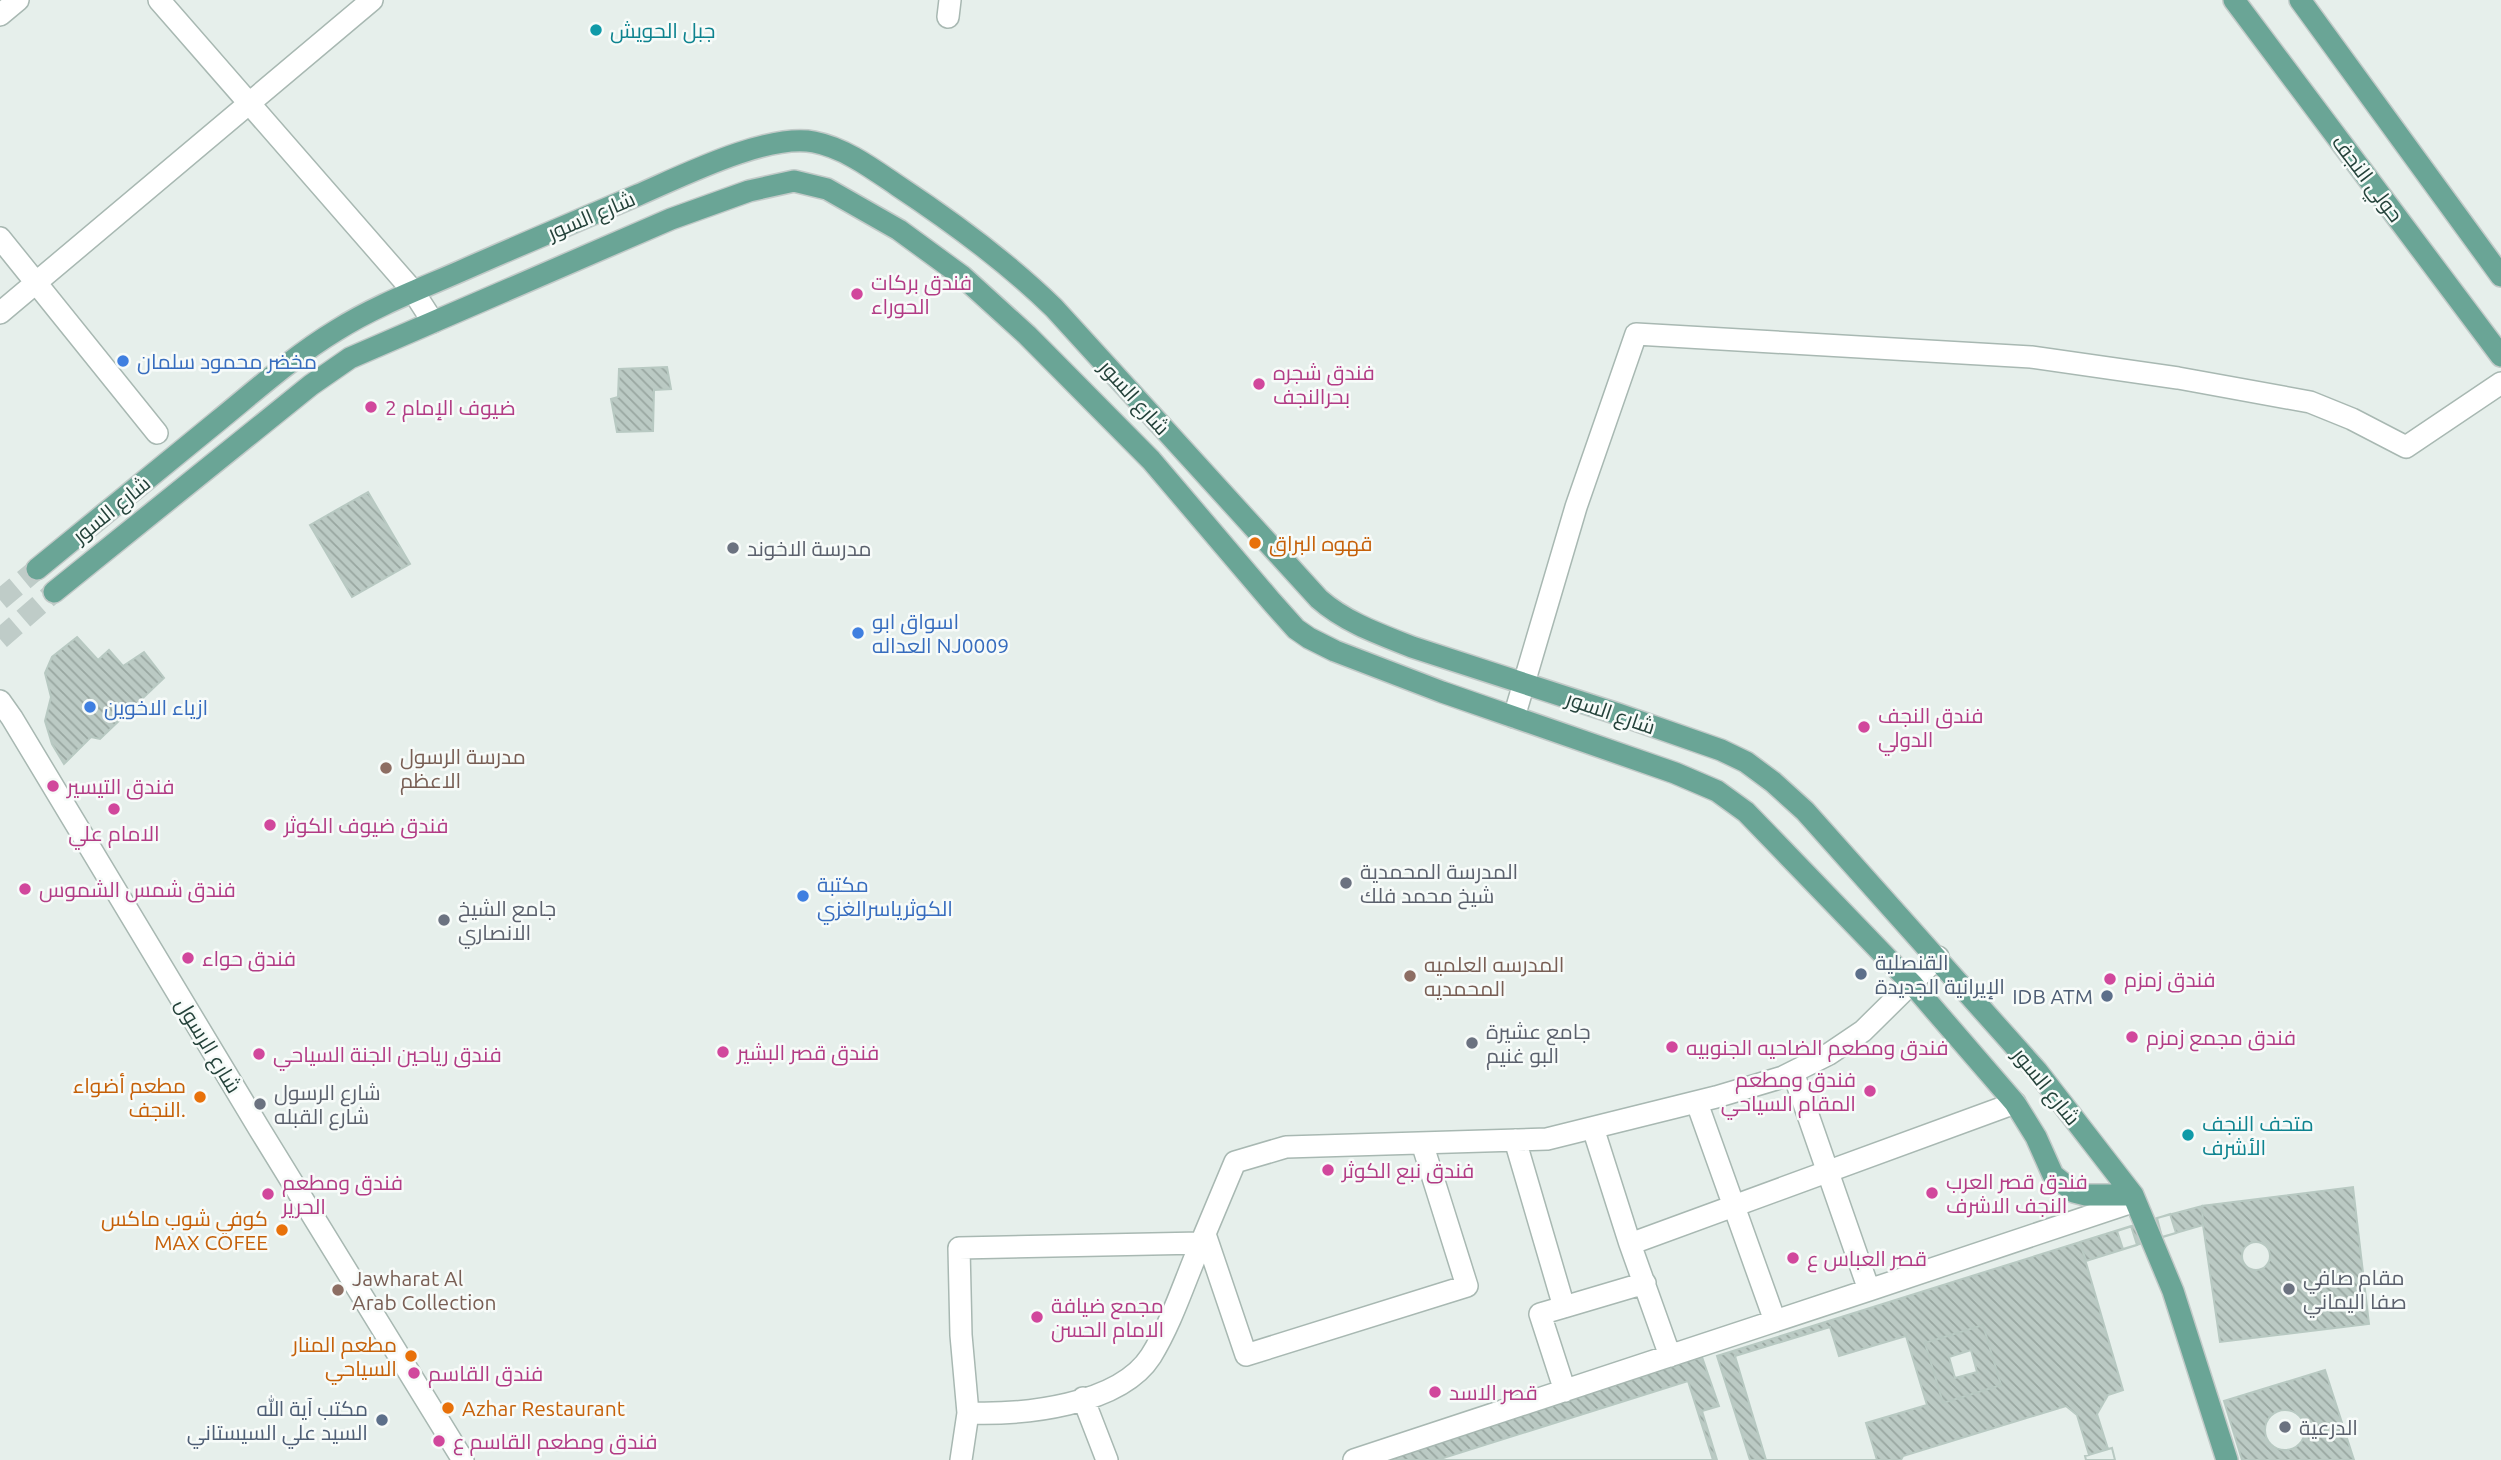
<svg xmlns="http://www.w3.org/2000/svg" width="2501" height="1460" font-family="Ubuntu,Cairo,sans-serif">
<style>
.building{fill:url(#building-back-hatch);stroke:#b8c9c2;stroke-width:2;fill-rule:evenodd}
.lines{fill:none;stroke-linecap:round;stroke-linejoin:round}
.major-tunnel{stroke:#bfccc8;stroke-width:21;stroke-dasharray:21 10;stroke-linecap:butt}
.minor-casing{stroke:#a8b8b2;stroke-width:24}
.major-casing{stroke:#c2cac8;stroke-width:24}
.minor{stroke:#fff;stroke-width:21}
.major{stroke:#6aa596;stroke-width:21}
.culture-dot{fill:#0f9aa8;stroke:#f7fbf9;stroke-width:2.5}
.hotel-dot{fill:#d1479c;stroke:#f7fbf9;stroke-width:2.5}
.shop-dot{fill:#3f7fe0;stroke:#f7fbf9;stroke-width:2.5}
.food-dot{fill:#e8710a;stroke:#f7fbf9;stroke-width:2.5}
.worship-dot{fill:#6b7280;stroke:#f7fbf9;stroke-width:2.5}
.education-dot{fill:#8d6e63;stroke:#f7fbf9;stroke-width:2.5}
.service-dot{fill:#5c6f8a;stroke:#f7fbf9;stroke-width:2.5}
.labels{text-anchor:middle;dominant-baseline:central;stroke-width:5;stroke-linejoin:round;paint-order:stroke}
.culture-label{font-size:21px;fill:#0d838f;stroke:#f7fbf9;text-anchor:start}
.street-label{font-size:21px;fill:#24423a;stroke:#f7fbf9}
.hotel-label{font-size:21px;fill:#b23c85;stroke:#f7fbf9;text-anchor:start}
.shop-label{font-size:21px;fill:#366cbe;stroke:#f7fbf9;text-anchor:start}
.food-label{font-size:21px;fill:#c56008;stroke:#f7fbf9;text-anchor:end}
.worship-label{font-size:21px;fill:#5b616d;stroke:#f7fbf9;text-anchor:start}
.education-label{font-size:21px;fill:#785e54;stroke:#f7fbf9;text-anchor:start}
.service-label{font-size:21px;fill:#4e5e75;stroke:#f7fbf9;text-anchor:end}
</style>
<defs>
<pattern id="building-back-hatch" width="6" height="6" patternUnits="userSpaceOnUse" patternTransform="scale(1.75)"><rect width="6" height="6" fill="#bbcac4"/><path d="M-1 5l2 2M0 0l6 6M5-1l2 2" fill="none" stroke="#98a6a0"/></pattern>
</defs>
<rect width="100%" height="100%" fill="#e6efeb"/>
<path class="building" d="M667 367 671 389 654 390 653 431 617 432 611 399 618 397 619 369Z
M368 492 410 564 352 597 310 525Z
M77 637 98 660 109 650 123 666 144 652 164 678 100 739 91 737 64 764 52 744 45 721 51 697 45 673 52 657Z
M2353 1187 2369 1324 2220 1342 2203 1225 2202 1206Z
M2202 1206 2203 1225 2162 1237 2157 1218Z
M2170 1214 2176 1233 2123 1249 2117 1231Z
M2131 1226 2137 1245 2086 1261 2080 1242Z
M2080 1242 2123 1390 2108 1395 2097 1414 2108 1449 2112 1448 2115 1460H2086L2085 1456 2089 1455 2077 1415 2066 1406 1903 1456 1901 1460H1750L1717 1356ZM1983 1325 2001 1385 1943 1403 1925 1343Z
M2242 1256a14 14 0 1 1 28 0a14 14 0 1 1-28 0Z
M1983 1325 2001 1385 1943 1403 1925 1343ZM1971 1350 1977 1372 1955 1378 1949 1357Z
M1830 1327 1839 1356 1906 1336 1927 1405 1866 1423 1877 1460H1766L1735 1356Z
M1702 1357 1719 1406 1702 1411 1717 1460H1367V1458Z
M2325 1370 2354 1460H2242L2224 1401Z
M1688 1381 1713 1460H1437Z
M2265 1430a20 20 0 1 1 40 0a20 20 0 1 1-40 0Z
M2112 1448 2115 1460H2086L2085 1456Z"/>
<g class="lines">
<path class="major-tunnel" d="M0 600 37 569
M0 639 54 592"/>
<g class="minor-casing">
<path id="minor" d="M159 0 413 291 433 322
M0 15 18 0
M948 17 950 0
M0 238 157 433
M0 313 372 0
M0 701 12 718 260 1130 463 1460
M1514 717 1576 507 1636 334 2031 357 2178 378 2310 402 2352 419 2406 447 2501 383
M1793 1072 1869 1290 2135 1201
M1697 1103 1775 1321
M1593 1128 1630 1244 2015 1103
M1515 1140 1564 1307 1645 1283
M1205 1234 1246 1355 1467 1286 1422 1143
M1630 1244 1670 1356
M1564 1307 1540 1314 1565 1391
M1083 1398 1107 1460
M968 1413C1022 1415 1119 1406 1151 1356 1172 1322 1185 1280 1201 1243
M961 1460 968 1413 961 1335 959 1248 1201 1243 1235 1162 1286 1147 1547 1139 1716 1097 1783 1077 1829 1054 1863 1031 1938 957
M1354 1460 1869 1290"/>
</g>
<g class="major-casing">
<path id="major" d="M2234 0 2501 356
M2300 0 2501 276
M37 569C97 520 157 471 218 421 256 390 294 356 337 330 375 306 420 289 461 271 520 245 579 220 638 195 682 176 767 133 814 142 845 148 873 169 898 186 954 223 1006 261 1054 308L1319 599C1345 622 1379 634 1412 647L1618 714 1721 750 1746 762 1773 782 1805 811 2037 1071 2133 1195 2173 1291 2227 1460
M54 592 311 385 350 358 671 219 749 191 794 181 827 189 899 230 962 276 1027 335 1151 460 1271 601 1296 629 1309 638 1335 651 1442 692 1675 773 1717 791 1746 812 1913 985 2015 1103 2036 1137 2053 1175 2074 1192 2086 1195H2133"/>
</g>
<use href="#minor" class="minor"/>
<use href="#major" class="major"/>
</g>
<g class="culture-dot">
<circle cx="596" cy="30" r="7"/>
<circle cx="2188" cy="1135" r="7"/>
</g>
<g class="hotel-dot">
<circle cx="857" cy="294" r="7"/>
<circle cx="1259" cy="384" r="7"/>
<circle cx="371" cy="407" r="7"/>
<circle cx="1864" cy="727" r="7"/>
<circle cx="53" cy="786" r="7"/>
<circle cx="114" cy="809" r="7"/>
<circle cx="270" cy="825" r="7"/>
<circle cx="25" cy="889" r="7"/>
<circle cx="188" cy="958" r="7"/>
<circle cx="2110" cy="979" r="7"/>
<circle cx="2132" cy="1037" r="7"/>
<circle cx="1672" cy="1047" r="7"/>
<circle cx="723" cy="1052" r="7"/>
<circle cx="259" cy="1054" r="7"/>
<circle cx="1870" cy="1091" r="7"/>
<circle cx="1328" cy="1170" r="7"/>
<circle cx="1932" cy="1193" r="7"/>
<circle cx="268" cy="1194" r="7"/>
<circle cx="1793" cy="1258" r="7"/>
<circle cx="1037" cy="1317" r="7"/>
<circle cx="414" cy="1373" r="7"/>
<circle cx="1435" cy="1392" r="7"/>
<circle cx="439" cy="1441" r="7"/>
</g>
<g class="shop-dot">
<circle cx="123" cy="361" r="7"/>
<circle cx="858" cy="633" r="7"/>
<circle cx="90" cy="707" r="7"/>
<circle cx="803" cy="896" r="7"/>
</g>
<g class="food-dot">
<circle cx="1255" cy="543" r="7"/>
<circle cx="200" cy="1097" r="7"/>
<circle cx="282" cy="1230" r="7"/>
<circle cx="411" cy="1356" r="7"/>
<circle cx="448" cy="1408" r="7"/>
</g>
<g class="worship-dot">
<circle cx="733" cy="548" r="7"/>
<circle cx="1346" cy="883" r="7"/>
<circle cx="444" cy="920" r="7"/>
<circle cx="1472" cy="1043" r="7"/>
<circle cx="260" cy="1104" r="7"/>
<circle cx="2289" cy="1289" r="7"/>
<circle cx="2285" cy="1427" r="7"/>
</g>
<g class="education-dot">
<circle cx="386" cy="768" r="7"/>
<circle cx="1410" cy="976" r="7"/>
<circle cx="338" cy="1290" r="7"/>
</g>
<g class="service-dot">
<circle cx="1861" cy="974" r="7"/>
<circle cx="2107" cy="996" r="7"/>
<circle cx="382" cy="1420" r="7"/>
</g>
<g class="labels">
<g class="culture-label">
<text x="610" y="30">جبل الحويش</text>
<text x="2202" y="1123">متحف النجف<tspan x="2202" dy="24">الأشرف</tspan></text>
</g>
<g class="street-label">
<text transform="translate(2368 178) rotate(53)">حولي النجف</text>
<text transform="translate(591 215) rotate(-23)">شارع السور</text>
<text transform="translate(1135 397) rotate(48)">شارع السور</text>
<text transform="translate(111 509) rotate(-39)">شارع السور</text>
<text transform="translate(1611 712) rotate(19)">شارع السور</text>
<text transform="translate(209 1045) rotate(59)">شارع الرسول</text>
<text transform="translate(2047 1086) rotate(51)">شارع السور</text>
</g>
<g class="hotel-label">
<text x="871" y="282">فندق بركات<tspan x="871" dy="24">الحوراء</tspan></text>
<text x="1273" y="372">فندق شجره<tspan x="1273" dy="24">بحرالنجف</tspan></text>
<text x="385" y="407">ضيوف الإمام 2</text>
<text x="1878" y="715">فندق النجف<tspan x="1878" dy="24">الدولي</tspan></text>
<text x="67" y="786">فندق التيسير</text>
<text x="284" y="825">فندق ضيوف الكوثر</text>
<text x="114" y="833" text-anchor="middle">الامام علي</text>
<text x="39" y="889">فندق شمس الشموس</text>
<text x="202" y="958">فندق حواء</text>
<text x="2124" y="979">فندق زمزم</text>
<text x="2146" y="1037">فندق مجمع زمزم</text>
<text x="1686" y="1047">فندق ومطعم الضاحيه الجنوبيه</text>
<text x="737" y="1052">فندق قصر البشير</text>
<text x="273" y="1054">فندق رياحين الجنة السياحي</text>
<text x="1856" y="1079" text-anchor="end">فندق ومطعم<tspan x="1856" dy="24">المقام السياحي</tspan></text>
<text x="1342" y="1170">فندق نبع الكوثر</text>
<text x="1946" y="1181">فندق قصر العرب<tspan x="1946" dy="24">النجف الاشرف</tspan></text>
<text x="282" y="1182">فندق ومطعم<tspan x="282" dy="24">الحرير</tspan></text>
<text x="1807" y="1258">قصر العباس ع</text>
<text x="1051" y="1305">مجمع ضيافة<tspan x="1051" dy="24">الامام الحسن</tspan></text>
<text x="428" y="1373">فندق القاسم</text>
<text x="1449" y="1392">قصر الاسد</text>
<text x="453" y="1441">فندق ومطعم القاسم ع</text>
</g>
<g class="shop-label">
<text x="137" y="361">مخضر محمود سلمان</text>
<text x="872" y="621">اسواق ابو<tspan x="872" dy="24">العداله NJ0009</tspan></text>
<text x="104" y="707">ازياء الاخوين</text>
<text x="817" y="884">مكتبة<tspan x="817" dy="24">الكوثرياسرالغزي</tspan></text>
</g>
<g class="food-label">
<text x="1269" y="543" text-anchor="start">قهوه البراق</text>
<text x="186" y="1085">مطعم أضواء<tspan x="186" dy="24">النجف.</tspan></text>
<text x="268" y="1218">كوفي شوب ماكس<tspan x="268" dy="24">MAX COFEE</tspan></text>
<text x="397" y="1344">مطعم المنار<tspan x="397" dy="24">السياحي</tspan></text>
<text x="462" y="1408" text-anchor="start">Azhar Restaurant</text>
</g>
<g class="worship-label">
<text x="747" y="548">مدرسة الاخوند</text>
<text x="1360" y="871">المدرسة المحمدية<tspan x="1360" dy="24">شيخ محمد فلك</tspan></text>
<text x="458" y="908">جامع الشيخ<tspan x="458" dy="24">الانصاري</tspan></text>
<text x="1486" y="1031">جامع عشيرة<tspan x="1486" dy="24">البو غنيم</tspan></text>
<text x="274" y="1092">شارع الرسول<tspan x="274" dy="24">شارع القبله</tspan></text>
<text x="2303" y="1277">مقام صافي<tspan x="2303" dy="24">صفا اليماني</tspan></text>
<text x="2299" y="1427">الدرعية</text>
</g>
<g class="education-label">
<text x="400" y="756">مدرسة الرسول<tspan x="400" dy="24">الاعظم</tspan></text>
<text x="1424" y="964">المدرسه العلمیه<tspan x="1424" dy="24">المحمدیه</tspan></text>
<text x="352" y="1278">Jawharat Al<tspan x="352" dy="24">Arab Collection</tspan></text>
</g>
<g class="service-label">
<text x="1875" y="962" text-anchor="start">القنصلية<tspan x="1875" dy="24">الإيرانية الجديدة</tspan></text>
<text x="2093" y="996">IDB ATM</text>
<text x="368" y="1408">مكتب آية الله<tspan x="368" dy="24">السيد علي السيستاني</tspan></text>
</g>
</g>
</svg>
